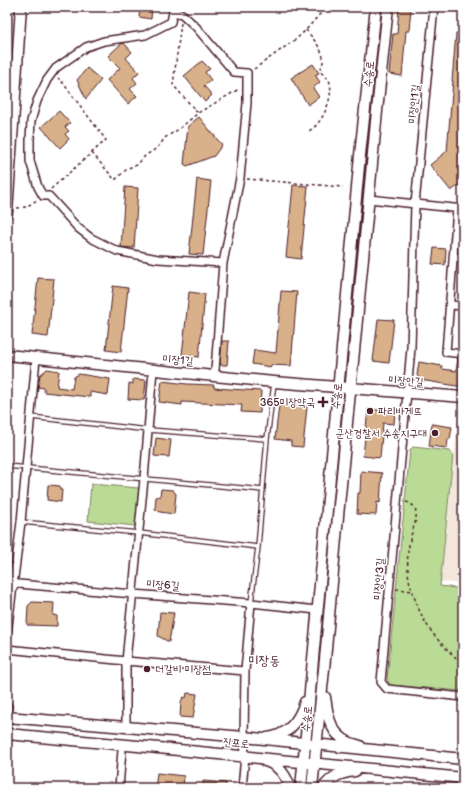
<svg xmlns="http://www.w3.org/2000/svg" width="470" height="795" font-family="'Balsamiq Sans','Poor Story',sans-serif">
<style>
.built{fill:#f3e7dc}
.green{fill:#b9db95;stroke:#827d60}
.building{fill:#d8b089;stroke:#4a1f2b}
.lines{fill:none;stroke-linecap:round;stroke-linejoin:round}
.lane-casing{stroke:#4a1f2b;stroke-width:6}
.street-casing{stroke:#4a1f2b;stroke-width:10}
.secondary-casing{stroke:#4a1f2b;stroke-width:13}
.path{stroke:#4a1f2b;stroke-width:1.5;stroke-dasharray:3 3;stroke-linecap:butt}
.lane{stroke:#fff;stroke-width:3.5}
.street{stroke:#fff;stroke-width:7}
.secondary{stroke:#fff;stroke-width:10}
.poi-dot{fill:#4a1f2b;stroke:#fff;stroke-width:1.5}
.labels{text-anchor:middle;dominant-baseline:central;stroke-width:3;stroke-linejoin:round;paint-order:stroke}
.street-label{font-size:11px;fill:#4a1f2b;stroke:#fff}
.poi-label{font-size:11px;fill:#4a1f2b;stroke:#fff;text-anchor:end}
.quarter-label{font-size:13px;fill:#4a1f2b;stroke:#fff}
</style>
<rect width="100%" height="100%" fill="#fff"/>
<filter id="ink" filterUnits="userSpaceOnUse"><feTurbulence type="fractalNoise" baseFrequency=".025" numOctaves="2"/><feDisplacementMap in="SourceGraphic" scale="8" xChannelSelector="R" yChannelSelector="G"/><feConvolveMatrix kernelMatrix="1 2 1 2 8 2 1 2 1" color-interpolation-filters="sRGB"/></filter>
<g filter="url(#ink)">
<path class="built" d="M459 409H463V584L441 582Z"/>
<path class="green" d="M413 447 450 451 453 455 440 586 463 589V691L390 685 387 679 410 450Z
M91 484 139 488 135 526 88 521Z"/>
<path class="building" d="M140 7H152L151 19 139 17Z
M399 7H411L409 31H406L402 76 389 74 393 34H397Z
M463 32V145L461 166 463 167V182L451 191 430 165 447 151 453 81H452L456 33Z
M124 43 132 52 126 58 139 72 133 78 137 83 130 89 137 96 128 104 107 80 120 68 108 56 121 44Z
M202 61 210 69 205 72 211 80 204 86 212 95 205 102 184 76Z
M313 64 319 73 315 75 320 82 313 88 319 97 308 105 291 78Z
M87 68 101 80 86 99 77 80Z
M59 111 70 123 65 127 69 131 65 134 69 139 60 148 41 127Z
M199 117 222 145 214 156 187 166 184 164 188 126Z
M197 179 211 181 203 255 189 254Z
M293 185 308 186 301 259 286 257Z
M125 187 138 188 134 248 121 247Z
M434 248 446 249 445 265 432 264Z
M38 278 54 279 48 337 32 335Z
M113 286 128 288 121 352 106 350Z
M281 291 297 292 291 366 271 365V367L252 364 254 350 276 353Z
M189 292 205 294 199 357 182 355Z
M378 319 394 320 389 363 373 361Z
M222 341H229L227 365H220Z
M458 358 463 359V387L420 380 417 375 419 362 442 366V369L456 371Z
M47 369 59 371 57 387 72 389 74 377 79 374 110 379 108 395 90 392V397L44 392V388L38 387 40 375Z
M133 379 146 380 144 400 128 399 129 383 133 384Z
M162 381 187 384 214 385V388L261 391 260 413 241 412 242 405 182 402V405L159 402Z
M283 400 302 402 307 407 303 447 291 446V441L275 439 279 405Z
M368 409 395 412 394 424 383 423 380 458 363 456Z
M432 424 452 427 450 439H448L447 448 429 446Z
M156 438 171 440 169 457 154 456Z
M361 471 382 473 380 503 377 502 376 515 357 514 358 493H360Z
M48 485 60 486V490H62L61 502 47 500Z
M161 489 173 490 176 494 174 514 160 512 155 509 156 497 160 496Z
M32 602 54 603 53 615 57 616V626L27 625 28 606Z
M160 612 174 613 169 642 158 636Z
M187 693 197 694 193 718 180 717 181 702 183 697 186 698Z
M157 773 184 776 183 788H155Z
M203 781 226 783V788H203Z"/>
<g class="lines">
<g class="lane-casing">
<path id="lane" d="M31 417 149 430 267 439
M7 466 263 490
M21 522 139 533 258 547
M251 603 258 547 267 439 274 383"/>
</g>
<g class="street-casing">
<path id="street" d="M174 7 171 22 145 35 104 41 86 47 56 68 47 80 37 101 31 121 30 140V161L38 187 43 196H49L78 228 91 238 117 251 158 259 223 263 215 370 213 376
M434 7 415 204 411 348 381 682 387 689 463 697
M173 12 182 14 196 27 234 72 247 73V103L240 178 223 263
M369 199 463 209
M457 208 446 352 463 354
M453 257 463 258
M450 305 463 306
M7 583 133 594 251 603 317 610
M7 634 21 522 36 358
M7 649 126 661 245 671 251 603
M7 704 8 707
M126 722V661L144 479 153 370
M119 788 122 750
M242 788 245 756 244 737 245 671"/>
</g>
<g class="secondary-casing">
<path id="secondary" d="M7 212 21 7
M7 355 274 382 463 397
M325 697C327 711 329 729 342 738 346 742 354 744 360 746
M7 717 244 737 463 759
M7 734 138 746 463 778
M267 738C288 736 299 721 305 702
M265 761C279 765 286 775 290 788
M301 788 360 155 376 7
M312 788 326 649 338 516 366 227 377 111 388 7
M323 788C333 776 339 773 355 771"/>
</g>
<path class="path" d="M181 23 173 85 198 113
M306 30C312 37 325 52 323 62 322 65 321 68 320 71 324 76 329 78 330 83 333 95 325 116 317 124 315 127 311 130 307 132
M254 69 295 40 306 30 326 7
M92 153 115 180 128 168 137 165 145 156 157 148 166 137 179 129 198 113 239 89
M247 179 343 187
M51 189 106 140 63 83 58 78
M17 208 26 207 37 200
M406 502C411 503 415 506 416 512 417 520 413 528 411 536 408 547 407 558 408 569 408 577 410 585 413 593 423 626 437 641 463 664
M463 527V535
M463 558 462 562 463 567
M396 589 412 591"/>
<use href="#lane" class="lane"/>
<use href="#street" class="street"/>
<use href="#secondary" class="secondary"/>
</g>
</g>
<g class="poi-dot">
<path d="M321 396h4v4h4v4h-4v4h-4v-4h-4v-4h4z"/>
<circle cx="370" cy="411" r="4"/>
<circle cx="435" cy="433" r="4"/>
<circle cx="147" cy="669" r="4"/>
</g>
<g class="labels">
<g class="street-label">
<text transform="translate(369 74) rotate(-84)">수송로</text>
<text transform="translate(414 104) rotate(-84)">미장안1길</text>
<text transform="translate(178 360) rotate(5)">미장1길</text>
<text transform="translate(406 381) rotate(4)">미장안길</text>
<text transform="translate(337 396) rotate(-84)">수송로</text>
<text transform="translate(379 579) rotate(-85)">미장안3길</text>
<text transform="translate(163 585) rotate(4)">미장6길</text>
<text transform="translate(307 719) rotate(-84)">수송로</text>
<text transform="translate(236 743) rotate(6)">진포로</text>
</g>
<g class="poi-label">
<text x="315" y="402">365미장약국</text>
<text x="378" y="411" text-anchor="start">파리바게뜨</text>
<text x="427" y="433">군산경찰서 수송지구대</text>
<text x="155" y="669" text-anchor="start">더갈비 미장점</text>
</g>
<g class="quarter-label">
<text x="264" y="661">미장동</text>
</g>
</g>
<rect width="470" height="795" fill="none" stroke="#fff" stroke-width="24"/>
<rect x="12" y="12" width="446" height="771" fill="none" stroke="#4a1f2b" stroke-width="1.5" filter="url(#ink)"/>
</svg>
